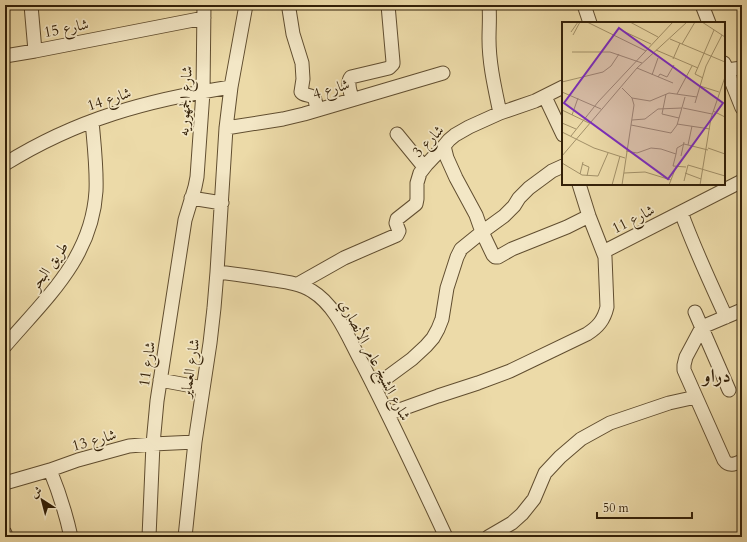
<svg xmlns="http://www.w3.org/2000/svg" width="747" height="542" font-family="Cardo,Amiri,serif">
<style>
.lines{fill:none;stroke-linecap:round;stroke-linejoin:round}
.minor-casing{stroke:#614e30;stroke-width:15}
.minor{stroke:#f3e7c6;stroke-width:13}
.labels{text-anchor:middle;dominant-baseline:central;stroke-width:3.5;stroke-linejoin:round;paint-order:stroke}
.street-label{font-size:15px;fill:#332008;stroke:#f3e7c6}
.district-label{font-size:19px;font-weight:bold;fill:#332008;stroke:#f3e7c6}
.inset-road{fill:none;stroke:#a29068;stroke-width:1}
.view{fill:#7b2cbf;fill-opacity:0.15;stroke:#7b2cbf;stroke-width:2}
.inset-edge{fill:none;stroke:#332008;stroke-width:2}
</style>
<rect width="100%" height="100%" fill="#ecdaa8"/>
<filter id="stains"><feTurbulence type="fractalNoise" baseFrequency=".005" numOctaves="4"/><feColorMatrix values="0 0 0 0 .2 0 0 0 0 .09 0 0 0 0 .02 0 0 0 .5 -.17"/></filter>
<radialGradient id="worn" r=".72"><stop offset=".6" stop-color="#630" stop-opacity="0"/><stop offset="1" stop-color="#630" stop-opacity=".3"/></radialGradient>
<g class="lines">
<g class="minor-casing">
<path id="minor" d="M31 5 35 51
M489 5C490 16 489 28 489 39 489 64 495 89 500 113
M584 5 590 23
M702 5 709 23
M289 9 293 34 302 63 303 79 301 92C305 97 312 93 315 100 316 103 316 107 317 110
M5 56 35 51 204 18
M724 63 742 108
M727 70 742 68
M545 97 563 135
M352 99C351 92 346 83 351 77L389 68 393 64V62L388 5
M226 128 283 119 304 114 443 73
M397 134 424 167
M444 146 447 158 456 178 476 215 482 232 493 255 495 257H498L512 249 567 227 589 216
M5 164C77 119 148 100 231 87
M191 198 222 203
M681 212C694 248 710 282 726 317
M603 252 742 181
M217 272C236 274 256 277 274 280 287 282 301 284 312 291 337 306 349 340 363 365 392 421 419 479 446 537
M298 284 344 258 397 235 399 231 396 223 397 219 416 204 417 199V183L420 173 427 164 444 146 449 140 455 135 469 127 500 113 535 101 563 87
M695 312 729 390
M5 346C46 298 92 258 96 191 97 168 94 144 92 121
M160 380 203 388
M374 387 412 359 426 346 433 338 438 329 442 319 447 288 457 257 461 249 482 232 504 216 514 206 519 198 529 188 552 171 563 166
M696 397 684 370V365L686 357 702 327 742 310
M388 414 438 396 478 383 510 371 587 334C598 327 604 320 607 307L605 257 589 216 579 184
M50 470C59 492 66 514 71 537
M5 483 50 470 78 460 129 446 153 444 195 442
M5 533 6 537
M149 537 153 444 157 401 185 220 195 187 197 177 203 92 204 5
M185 537 195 442 210 343 214 308 217 272 226 128 231 87 246 5
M488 537 512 523 522 514 534 499 545 473 560 457 581 439 610 423 669 403 696 397 724 460C729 467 735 464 742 461"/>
</g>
<use href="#minor" class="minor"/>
</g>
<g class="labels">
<g class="street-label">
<text transform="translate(66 28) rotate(-11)">شارع 15</text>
<text transform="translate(331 89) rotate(-17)">شارع 4</text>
<text transform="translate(109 99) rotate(-18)">شارع 14</text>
<text transform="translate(185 101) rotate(-87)">شارع الجمهوريه</text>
<text transform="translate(428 141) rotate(-46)">شارع 3</text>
<text transform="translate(633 219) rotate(-27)">شارع 11</text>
<text transform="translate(49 266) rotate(-55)">طريق البحر</text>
<text transform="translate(375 360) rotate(62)">شارع الشيخ عامر الأنصاري</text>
<text transform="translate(147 364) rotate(-82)">شارع 11</text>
<text transform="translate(190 368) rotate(-81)">شارع العماير</text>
<text transform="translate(94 440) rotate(-16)">شارع 13</text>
</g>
<g class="district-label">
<text x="717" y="376">دراو</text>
</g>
</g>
<g transform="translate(562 22)">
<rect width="163" height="163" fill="#ecdaa8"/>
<path class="inset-road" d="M25 0 84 29M68 0 96 15M140 0 163 15M61 9 89 22M9 10 16 0M11 13 18 0M108 17 163 40M120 22 133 0M94 28 136 46M10 30H48L80 41M111 37 118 21M75 46 111 61M90 53 96 36M96 55 98 52 105 55 112 43M141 56 133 52 152 8M0 60 41 50 49 44 57 32M138 64 157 70M60 66 70 76 72 83 60 163M0 70 39 87M104 72 100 92 117 96M115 72 130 44M70 76 88 79 107 71 135 75M133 81 144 44 160 13M121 86 150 92M0 88 27 101M151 89 163 95M10 93 16 76M70 98 83 97 96 87 120 86M0 101 14 107M115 102 148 107M69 103 109 111 115 103 123 75M0 110 32 126 63 136M9 114 36 80 111 0M126 123 130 104M146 126 163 132M64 129 75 131 89 126 99 127 114 132 111 144 124 145M114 132 115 126 122 122 146 128M0 134 75 46 125 0M119 134 122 120M0 141 20 153 36 154 46 131M20 142 27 145 25 154M62 151 83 150 109 158M123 151 139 157M18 152 21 140M122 159 126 143 163 154M50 163 58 134M107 163 114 145M138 163 149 96 163 55"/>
<path class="view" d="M57 6 161 81 106 157 2 81Z"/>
<rect width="163" height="163" class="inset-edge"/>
</g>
<rect width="747" height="542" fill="none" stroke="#ecdaa8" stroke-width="20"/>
<rect x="6" y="6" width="735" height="530" fill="none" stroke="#332008" stroke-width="2"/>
<rect x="10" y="10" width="727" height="522" fill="none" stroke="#332008"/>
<g transform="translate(42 500) rotate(324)" stroke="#f3e7c6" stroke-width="3" paint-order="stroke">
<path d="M0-3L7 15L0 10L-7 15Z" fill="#332008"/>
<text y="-6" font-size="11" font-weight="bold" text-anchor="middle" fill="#332008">ش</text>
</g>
<path d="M597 512v6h95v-6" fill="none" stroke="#332008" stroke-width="2"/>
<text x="603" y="512" font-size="12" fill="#332008" stroke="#f3e7c6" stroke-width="3" paint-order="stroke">50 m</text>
<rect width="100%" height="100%" filter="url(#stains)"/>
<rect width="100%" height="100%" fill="url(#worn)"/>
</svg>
